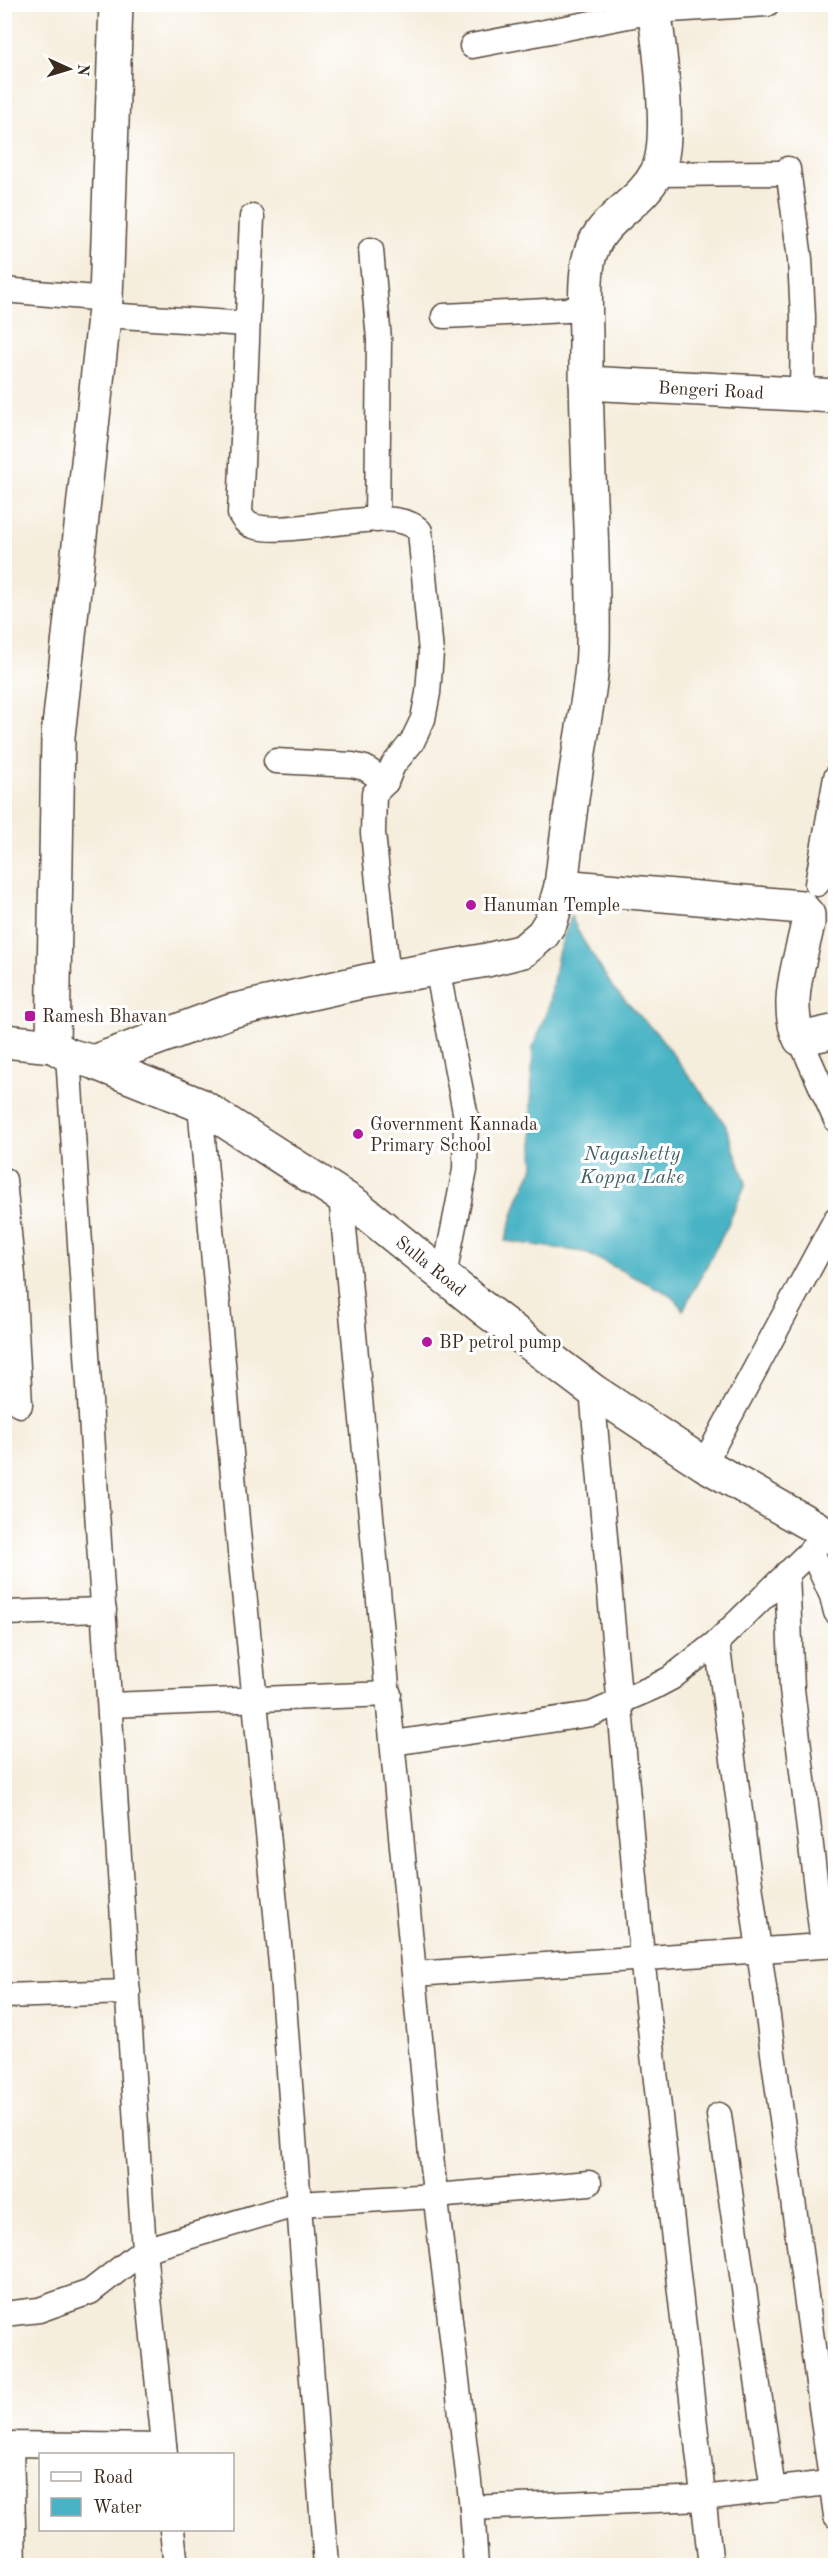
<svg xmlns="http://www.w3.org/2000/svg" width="840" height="2570" viewBox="0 0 840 2570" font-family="'Old Standard TT',serif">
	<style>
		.water { fill: #47b3c4; stroke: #416e71; stroke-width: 1.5 }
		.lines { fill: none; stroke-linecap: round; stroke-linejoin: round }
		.street-casing { stroke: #57473b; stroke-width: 27 }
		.secondary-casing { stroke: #57473b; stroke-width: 36 }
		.street { stroke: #fff; stroke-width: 24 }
		.secondary { stroke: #fff; stroke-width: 33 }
		.poi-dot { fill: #b5179e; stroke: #fff; stroke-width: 2 }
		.labels { text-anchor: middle; stroke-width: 6; stroke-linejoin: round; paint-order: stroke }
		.street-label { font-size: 18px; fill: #3b2a1e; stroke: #fff }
		.poi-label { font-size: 18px; fill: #3b2a1e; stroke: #fff; text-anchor: start }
		.water-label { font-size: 20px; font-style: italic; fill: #406160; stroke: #fff }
	</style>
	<rect width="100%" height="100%" fill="#fff"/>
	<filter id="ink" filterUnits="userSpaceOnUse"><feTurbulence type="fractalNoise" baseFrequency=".0167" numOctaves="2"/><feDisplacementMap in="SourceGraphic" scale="12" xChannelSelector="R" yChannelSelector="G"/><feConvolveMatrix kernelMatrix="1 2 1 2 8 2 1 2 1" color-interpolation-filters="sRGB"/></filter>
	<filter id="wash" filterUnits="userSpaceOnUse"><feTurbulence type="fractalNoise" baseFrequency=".008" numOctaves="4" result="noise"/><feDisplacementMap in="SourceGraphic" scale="24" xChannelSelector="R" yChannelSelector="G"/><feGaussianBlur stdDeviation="1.35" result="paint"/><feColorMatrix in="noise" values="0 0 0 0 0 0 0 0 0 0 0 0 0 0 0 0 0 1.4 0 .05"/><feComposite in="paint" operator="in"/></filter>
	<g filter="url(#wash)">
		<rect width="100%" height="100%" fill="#f6eedd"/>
		<polygon class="water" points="571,916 581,937 613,988 660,1037 725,1124 746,1183 726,1229 683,1310 673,1296 584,1252 505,1241 519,1197 534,1167 531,1106 533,1047 548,1008 558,954"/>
	</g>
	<g filter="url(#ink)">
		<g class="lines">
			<defs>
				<g id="street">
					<polyline points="472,46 654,11 767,4"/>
					<polyline points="788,169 800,259 803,317 802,396"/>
					<polyline points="656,174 779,173"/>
					<path d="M 252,217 L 240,514 C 243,519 246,524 253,526 C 292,539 394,501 420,531 L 431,653 L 428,693 L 423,719 L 412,742 L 393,765 L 386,782"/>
					<polyline points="371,250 379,340 377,520"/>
					<polyline points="4,290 106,299"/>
					<polyline points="105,315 247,324"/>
					<polyline points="444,316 586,309"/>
					<polyline points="276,761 352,765 365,768 386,782 374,794 373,833 388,979"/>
					<polyline points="817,884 836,777"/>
					<polyline points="437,968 466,1117 465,1170 444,1276"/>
					<polyline points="800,1039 836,1120"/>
					<polyline points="68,1055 144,2250 165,2454"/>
					<polyline points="200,1105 238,1531 281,1964 326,2566"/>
					<polyline points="4,1180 13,1276 20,1405"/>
					<polyline points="341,1196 432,2166 472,2508 476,2566"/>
					<polyline points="592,1390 642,1957 711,2566"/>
					<polyline points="704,1464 836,1219"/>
					<polyline points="811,1550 832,1596 836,1612"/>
					<polyline points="787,1573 792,1689 823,1945"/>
					<polyline points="4,1613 104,1610"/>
					<polyline points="717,1642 836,2516"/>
					<polyline points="110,1705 389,1694"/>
					<polyline points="393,1743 592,1714 654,1687 671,1678 717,1642 827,1535"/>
					<polyline points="415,1974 836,1945"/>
					<polyline points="4,1996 128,1992"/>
					<polyline points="719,2115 773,2490"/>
					<polyline points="4,2314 39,2310 90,2292 144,2250 298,2204 435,2196 589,2183"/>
					<polyline points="4,2444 164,2446"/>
					<polyline points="11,2444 14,2566"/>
					<polyline points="472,2508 703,2498 836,2482"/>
					<polyline points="172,2530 176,2566"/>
				</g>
				<g id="secondary">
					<polyline points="586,383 836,396"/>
					<path d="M 561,886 L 801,907 L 808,915 L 808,923 C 801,959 783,1004 800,1039 L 836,1031"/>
					<polyline points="4,1041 53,1046 68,1055 93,1062 200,1105 357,1206 483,1308 592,1390 704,1464 836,1539"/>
					<polyline points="53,1046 58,736 106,299 116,4"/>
					<path d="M 93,1062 L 231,1011 L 366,981 L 487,960 L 523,951 L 543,934 L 551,921 L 561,886 C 566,844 571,801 578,759 C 583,723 592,686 593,650 C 595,548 585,446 586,343 C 586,319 584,294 587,270 C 592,218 637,211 657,172 C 673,142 659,40 653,4"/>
				</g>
			</defs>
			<use href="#street" class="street-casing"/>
			<use href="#secondary" class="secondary-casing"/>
			<use href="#street" class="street"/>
			<use href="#secondary" class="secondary"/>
		</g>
	</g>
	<g class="poi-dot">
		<circle cx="471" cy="905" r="6"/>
		<rect x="24" y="1010" width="12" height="12" rx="3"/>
		<circle cx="358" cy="1134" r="6"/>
		<circle cx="427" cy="1342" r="6"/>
	</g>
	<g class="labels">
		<g class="street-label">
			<text transform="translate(711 390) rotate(3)" y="6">Bengeri Road</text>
			<text transform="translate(431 1266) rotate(39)" y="6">Sulla Road</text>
		</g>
		<g class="poi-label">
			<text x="483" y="911">Hanuman Temple</text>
			<text x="42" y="1022">Ramesh Bhavan</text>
			<text x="370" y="1130">Government Kannada<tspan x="370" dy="21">Primary School</tspan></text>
			<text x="439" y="1348">BP petrol pump</text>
		</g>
		<g class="water-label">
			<text x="632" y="1160">Nagashetty<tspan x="632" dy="23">Koppa Lake</tspan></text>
		</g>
	</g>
	<rect width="840" height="2570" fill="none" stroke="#fff" stroke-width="24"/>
	<rect x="39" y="2453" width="195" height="78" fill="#ffffff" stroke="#b1aaa5" stroke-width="1.5"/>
	<rect x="51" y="2472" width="30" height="9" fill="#ffffff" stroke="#b1aaa5" stroke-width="1.5"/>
	<text x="93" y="2483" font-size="18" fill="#3b2a1e">Road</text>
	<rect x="51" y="2498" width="30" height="18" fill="#47b3c4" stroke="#b1aaa5" stroke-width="1.5"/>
	<text x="93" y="2513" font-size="18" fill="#3b2a1e">Water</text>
	<g transform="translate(69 69) rotate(94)" stroke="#ffffff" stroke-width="4.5" paint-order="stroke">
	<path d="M0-4.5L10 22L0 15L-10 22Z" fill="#3b2a1e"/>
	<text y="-9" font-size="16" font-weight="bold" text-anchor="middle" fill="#3b2a1e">N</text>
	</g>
</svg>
